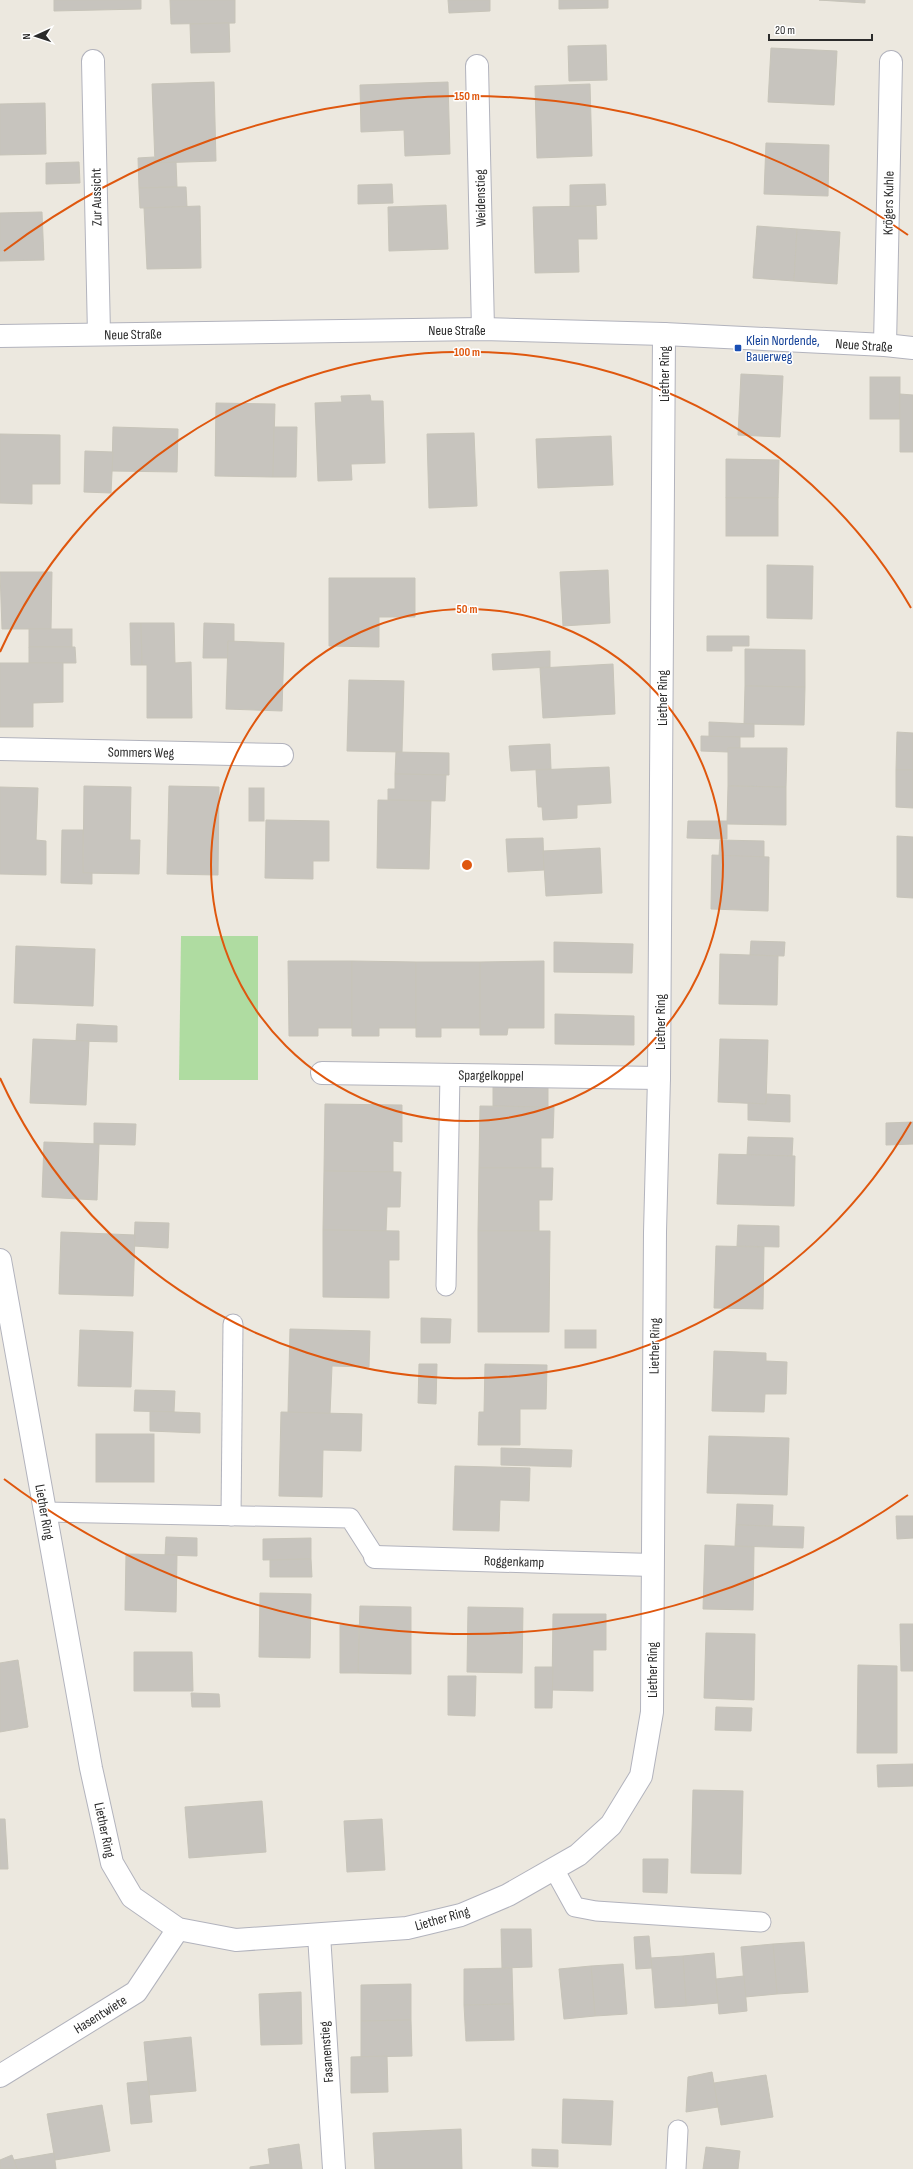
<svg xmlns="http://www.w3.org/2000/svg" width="913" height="2169" viewBox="0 0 913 2169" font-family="'Sofia Sans Condensed',sans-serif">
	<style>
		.green { fill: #afdca1 }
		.building { fill: #c7c4be; stroke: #c7c4b9 }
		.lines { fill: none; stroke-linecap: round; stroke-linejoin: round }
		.lane-casing { stroke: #b2b3bd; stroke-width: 21 }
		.street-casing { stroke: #b2b3bd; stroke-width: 24 }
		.lane { stroke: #fff; stroke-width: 19 }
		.street { stroke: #fff; stroke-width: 22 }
		.ring { fill: none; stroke: #df570e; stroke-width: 2 }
		.transit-dot { fill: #1a4fb4; stroke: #fff; stroke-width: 1.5 }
		.labels { text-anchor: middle; stroke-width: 3; stroke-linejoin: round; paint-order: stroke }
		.street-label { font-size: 14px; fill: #2b2b2b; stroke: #fff }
		.transit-label { font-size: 14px; fill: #164399; stroke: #fff; text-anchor: start }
		.centre { fill: #df570e; stroke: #fff; stroke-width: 2 }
		.ring-label { font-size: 12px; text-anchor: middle; font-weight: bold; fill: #df570e; stroke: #fff; stroke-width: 3; stroke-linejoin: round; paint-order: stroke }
	</style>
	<rect width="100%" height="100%" fill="#ece8df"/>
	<polygon class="green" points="181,936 258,936 258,1080 179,1080"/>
	<g class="building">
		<polygon points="54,0 141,0 141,9 54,11"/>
		<polygon points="170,0 235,0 235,23 171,24"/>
		<polygon points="448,0 490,0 490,11 449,13"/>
		<polygon points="559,0 608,0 608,8 559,9"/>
		<polygon points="819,0 865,0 865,3"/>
		<polygon points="229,23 230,52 191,53 190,24"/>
		<polygon points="606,45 607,80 569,81 568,46"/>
		<polygon points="771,48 837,51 834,105 768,102"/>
		<polygon points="214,82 216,161 155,163 152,84"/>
		<polygon points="448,82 450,154 405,156 404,130 361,132 360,85"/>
		<polygon points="590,84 592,156 537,158 535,86"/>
		<polygon points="45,103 46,154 0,155 0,104"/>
		<polygon points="766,143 829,145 828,196 764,194"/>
		<polygon points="154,157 155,163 176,162 177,187 139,188 138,158"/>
		<polygon points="79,162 80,183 46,184 46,163"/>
		<polygon points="392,184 393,203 358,204 358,185"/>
		<polygon points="605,184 606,205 570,207 570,185"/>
		<polygon points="177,187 186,187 187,207 140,208 139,188"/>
		<polygon points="446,205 448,249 389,251 388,207"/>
		<polygon points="200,206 201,268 147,269 144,208"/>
		<polygon points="596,206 597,239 578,239 579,272 535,273 533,207"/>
		<polygon points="42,212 44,260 0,261 0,213"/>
		<polygon points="757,226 797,229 794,281 753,278"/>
		<polygon points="797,229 840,232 837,284 794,281"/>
		<polygon points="741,374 783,376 780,437 738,435"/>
		<rect x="870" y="377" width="30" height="42"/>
		<polygon points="900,394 913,395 913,452 900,452"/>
		<polygon points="370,395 371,401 383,401 385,463 351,464 352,480 318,481 315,403 342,402 341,396"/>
		<polygon points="216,403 275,404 273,477 215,476"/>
		<polygon points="113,427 178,429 177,472 112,471"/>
		<polygon points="274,427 297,427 296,477 273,477"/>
		<polygon points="474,433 477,506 429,508 427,434"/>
		<polygon points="0,434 60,435 60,484 32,484 32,504 0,503"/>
		<polygon points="611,436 613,485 538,488 536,439"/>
		<polygon points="85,451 113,452 111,493 84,492"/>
		<polygon points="726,459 779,460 778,498 726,498"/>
		<rect x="726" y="498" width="52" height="38"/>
		<polygon points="767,565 813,566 812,619 767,618"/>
		<polygon points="608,570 610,623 563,626 560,572"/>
		<polygon points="0,572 52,572 51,629 2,629"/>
		<polygon points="329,578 415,578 415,617 379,617 379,647 329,646"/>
		<polygon points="130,623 141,623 142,665 131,665"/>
		<polygon points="141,623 174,623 175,663 191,662 192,718 147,718 147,665 142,665"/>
		<polygon points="204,623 234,624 234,642 228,641 228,658 203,658"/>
		<rect x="29" y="629" width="43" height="18"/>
		<polygon points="707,636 749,636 749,646 732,646 732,651 707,651"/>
		<polygon points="228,641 284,643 282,711 226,709"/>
		<polygon points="29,647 75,647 76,663 29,663"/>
		<polygon points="745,649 805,650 805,687 745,686"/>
		<polygon points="550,651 550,667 493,670 492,654"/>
		<polygon points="0,663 63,663 63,702 33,703 33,727 0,727"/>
		<polygon points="613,664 615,714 543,718 540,668"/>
		<polygon points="349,680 404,681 402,752 347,751"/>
		<polygon points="745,686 805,687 804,725 744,724"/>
		<polygon points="709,722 754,724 754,737 709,737"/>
		<polygon points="897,732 913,733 913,770 896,770"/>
		<polygon points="701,736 740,737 740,748 728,748 728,752 701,751"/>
		<polygon points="550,744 551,769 511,771 509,746"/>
		<polygon points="728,748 787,748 786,787 728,786"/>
		<polygon points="396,752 449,753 449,775 395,774"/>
		<polygon points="609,767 611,803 577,805 577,818 543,820 542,807 538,807 536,770"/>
		<polygon points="896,770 913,770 913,808 896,807"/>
		<polygon points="395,774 446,775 445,801 388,800 388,789 395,789"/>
		<polygon points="84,786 131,787 130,840 140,840 139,874 83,873"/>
		<polygon points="169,786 219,787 218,875 167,874"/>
		<polygon points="728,786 786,787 786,825 727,824"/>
		<polygon points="0,787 38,788 36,840 46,841 46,875 0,874"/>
		<rect x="249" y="788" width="15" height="33"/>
		<polygon points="378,800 431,801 429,869 377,868"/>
		<polygon points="266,820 329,821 329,861 313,861 313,879 265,878"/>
		<polygon points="688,821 727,821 727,839 687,838"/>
		<polygon points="62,830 83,830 83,873 92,873 92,884 61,883"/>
		<polygon points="897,836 913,837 913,898 897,897"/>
		<polygon points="543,838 544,870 508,872 506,839"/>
		<polygon points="720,840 764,841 764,857 719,856"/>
		<polygon points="600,848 602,893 546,896 543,851"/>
		<polygon points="712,855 769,857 768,911 711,909"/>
		<polygon points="751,941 785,942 784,956 750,955"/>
		<polygon points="554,942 633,944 632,973 554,972"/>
		<polygon points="16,946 95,949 93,1006 14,1003"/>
		<polygon points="720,954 778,956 777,1005 719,1004"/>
		<polygon points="288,961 352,961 352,1028 318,1028 318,1036 289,1036"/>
		<polygon points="352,961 416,962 416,1028 379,1028 379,1036 352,1036"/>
		<polygon points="544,961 544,1028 508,1028 507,1035 480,1035 480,962"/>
		<polygon points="416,962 480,962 480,1028 441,1028 441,1037 416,1037"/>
		<polygon points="555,1014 634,1016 634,1045 555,1044"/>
		<polygon points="77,1024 117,1026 117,1042 76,1041"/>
		<polygon points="33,1039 89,1041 86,1105 30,1103"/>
		<polygon points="720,1039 768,1040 766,1104 718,1102"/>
		<polygon points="493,1086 548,1086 548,1107 493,1106"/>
		<polygon points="767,1094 790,1095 790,1122 748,1120 748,1103 766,1104"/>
		<polygon points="325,1104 402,1105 402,1142 393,1141 393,1172 324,1171"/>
		<polygon points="480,1106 554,1107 553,1138 541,1138 541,1168 479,1168"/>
		<polygon points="913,1122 913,1144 886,1145 886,1123"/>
		<polygon points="94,1123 136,1124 135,1145 94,1144"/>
		<polygon points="748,1137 793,1138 792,1156 747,1155"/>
		<polygon points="44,1142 99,1144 97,1200 42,1197"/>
		<polygon points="719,1154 795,1156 794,1206 717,1204"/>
		<polygon points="479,1168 553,1168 552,1200 539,1200 539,1231 478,1231"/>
		<polygon points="324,1171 401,1172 400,1207 387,1207 386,1231 323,1230"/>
		<polygon points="135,1222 169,1223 168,1248 134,1246"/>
		<polygon points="738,1225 779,1226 779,1247 737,1246"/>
		<polygon points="323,1230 399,1231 399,1260 389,1260 389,1298 323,1297"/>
		<polygon points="478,1231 550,1231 549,1332 478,1332"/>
		<polygon points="61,1232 135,1235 133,1296 59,1294"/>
		<polygon points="716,1246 764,1247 763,1309 714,1308"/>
		<polygon points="421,1318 451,1319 450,1343 421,1343"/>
		<polygon points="290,1329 370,1331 369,1367 332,1366 330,1414 288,1412"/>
		<polygon points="80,1330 133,1332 131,1387 78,1386"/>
		<rect x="565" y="1330" width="31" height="18"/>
		<polygon points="714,1351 766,1353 766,1361 787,1362 786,1394 765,1394 764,1412 712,1411"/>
		<polygon points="419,1364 437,1364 436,1404 418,1403"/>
		<polygon points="485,1364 547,1365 546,1409 520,1409 520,1445 478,1445 479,1412 484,1412"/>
		<polygon points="135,1390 175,1391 174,1412 134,1411"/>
		<polygon points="150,1411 200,1413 200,1433 150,1431"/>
		<polygon points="281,1412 362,1414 361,1451 323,1450 322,1497 279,1496"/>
		<rect x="96" y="1434" width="58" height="48"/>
		<polygon points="709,1436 789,1438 787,1495 707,1493"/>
		<polygon points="501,1448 572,1450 571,1467 501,1465"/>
		<polygon points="455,1466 530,1468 529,1501 500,1500 499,1531 453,1530"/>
		<polygon points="737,1504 773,1505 772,1526 736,1525"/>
		<polygon points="896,1516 913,1516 913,1538 897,1539"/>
		<polygon points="736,1525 804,1527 803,1548 735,1546"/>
		<polygon points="166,1537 197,1538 197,1556 165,1555"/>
		<polygon points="311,1538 311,1559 263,1560 263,1539"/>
		<polygon points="705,1545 754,1547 753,1610 703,1609"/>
		<polygon points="126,1554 177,1555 176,1612 125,1610"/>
		<polygon points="311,1559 312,1577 270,1577 270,1560"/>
		<polygon points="260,1593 311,1594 310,1658 259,1657"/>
		<polygon points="360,1606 411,1607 411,1674 358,1673"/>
		<polygon points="468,1607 523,1608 522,1673 467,1672"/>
		<polygon points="553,1614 606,1614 606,1650 593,1650 593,1691 552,1690"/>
		<polygon points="900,1624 913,1624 913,1671 901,1671"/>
		<polygon points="340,1625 359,1625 358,1673 340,1673"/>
		<polygon points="706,1633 755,1634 754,1700 704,1698"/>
		<polygon points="134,1652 192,1652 193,1691 134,1691"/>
		<polygon points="18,1660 28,1727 0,1732 0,1663"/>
		<polygon points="858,1665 897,1666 897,1753 857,1753"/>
		<polygon points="535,1667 553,1667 552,1708 535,1708"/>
		<polygon points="448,1676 476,1676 475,1716 448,1715"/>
		<polygon points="191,1693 219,1694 220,1707 192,1707"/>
		<polygon points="716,1707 752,1708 751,1731 715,1730"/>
		<polygon points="913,1764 913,1786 878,1787 877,1765"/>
		<polygon points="693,1790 743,1791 741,1874 691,1873"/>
		<polygon points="262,1801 266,1852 189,1858 185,1807"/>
		<polygon points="0,1819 5,1819 8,1869 0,1869"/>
		<polygon points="382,1819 385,1870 347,1872 344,1821"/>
		<polygon points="643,1859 668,1859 667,1893 643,1892"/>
		<polygon points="501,1929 531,1929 532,1967 502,1968"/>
		<polygon points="649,1936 652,1968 636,1969 634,1937"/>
		<polygon points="804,1942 808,1992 777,1994 773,1944"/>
		<polygon points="773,1944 777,1994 745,1997 741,1947"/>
		<polygon points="714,1953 718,2003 686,2006 683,1956"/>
		<polygon points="683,1956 686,2006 655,2008 651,1958"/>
		<polygon points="623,1964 627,2014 595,2016 591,1966"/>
		<polygon points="591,1966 595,2016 564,2019 559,1969"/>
		<polygon points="512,1968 513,2004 464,2005 464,1969"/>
		<polygon points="744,1976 747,2011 719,2014 716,1979"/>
		<polygon points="411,1984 411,2020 361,2021 361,1985"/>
		<polygon points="301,1992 302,2044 261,2045 259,1994"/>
		<polygon points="513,2004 514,2040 466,2041 464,2005"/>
		<polygon points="411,2020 412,2056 361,2057 361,2021"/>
		<polygon points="191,2037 196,2091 149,2095 144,2042"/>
		<polygon points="387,2056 388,2092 351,2093 351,2057"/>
		<polygon points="712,2072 718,2107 686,2112 688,2077"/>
		<polygon points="766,2075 773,2117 721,2125 714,2083"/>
		<polygon points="148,2081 152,2122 131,2124 127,2083"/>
		<polygon points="563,2099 613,2101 611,2145 562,2143"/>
		<polygon points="102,2105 110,2151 55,2160 47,2114"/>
		<polygon points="461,2129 462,2169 375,2169 373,2133"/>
		<polygon points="299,2144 302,2169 250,2169 250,2167 270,2164 268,2149"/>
		<polygon points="706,2147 740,2151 738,2169 703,2169"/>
		<polygon points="532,2149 558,2150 558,2167 532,2166"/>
		<polygon points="54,2153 56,2169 17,2169 14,2160"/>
		<polygon points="12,2155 17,2169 0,2169 0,2160"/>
	</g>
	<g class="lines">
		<defs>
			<g id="lane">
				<polyline points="446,1286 450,1074"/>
				<polyline points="45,1512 350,1518 375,1557"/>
				<polyline points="231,1516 233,1324"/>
				<polyline points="554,1869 575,1907 596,1911 761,1922"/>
				<polyline points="676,2169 678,2130"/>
			</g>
			<g id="street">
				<polyline points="93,61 99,334"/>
				<polyline points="477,66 483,329"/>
				<polyline points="0,336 483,329 664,334 885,345 913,348"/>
				<polyline points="885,345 891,62"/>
				<polyline points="0,749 282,755"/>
				<polyline points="322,1073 659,1078"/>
				<polyline points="0,1260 91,1768 112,1863 132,1897 178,1929 236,1940 407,1928 461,1915 508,1895 578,1855 611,1825 641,1776 652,1712 655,1232 659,1078 664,334"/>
				<polyline points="375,1557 652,1565"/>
				<polyline points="319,1935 334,2169"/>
				<polyline points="0,2076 136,1992 178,1929"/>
			</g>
		</defs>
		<use href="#lane" class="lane-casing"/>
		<use href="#street" class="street-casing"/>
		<use href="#lane" class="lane"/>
		<use href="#street" class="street"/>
	</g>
	<g class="ring">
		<circle cx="467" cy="865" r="256"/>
		<path d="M911 1122A513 513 0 0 1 0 1078M0 652A513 513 0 0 1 911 608"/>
		<path d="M908 1495A769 769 0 0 1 4 1479M4 251A769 769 0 0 1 908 235"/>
	</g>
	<rect class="transit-dot" x="734" y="344" width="8" height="8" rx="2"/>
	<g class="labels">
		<g class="street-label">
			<text transform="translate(96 197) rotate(-91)" y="5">Zur Aussicht</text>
			<text transform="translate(480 198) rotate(-91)" y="5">Weidenstieg</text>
			<text transform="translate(888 203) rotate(-89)" y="5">Krögers Kuhle</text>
			<text x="457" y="335">Neue Straße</text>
			<text transform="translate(133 334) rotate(-1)" y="5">Neue Straße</text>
			<text transform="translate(864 345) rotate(4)" y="5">Neue Straße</text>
			<text transform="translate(664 374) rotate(-90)" y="5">Liether Ring</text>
			<text transform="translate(662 698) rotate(-90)" y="5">Liether Ring</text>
			<text transform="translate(141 752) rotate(1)" y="5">Sommers Weg</text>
			<text transform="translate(660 1022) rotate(-90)" y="5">Liether Ring</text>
			<text transform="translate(491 1075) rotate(1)" y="5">Spargelkoppel</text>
			<text transform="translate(654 1346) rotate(-89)" y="5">Liether Ring</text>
			<text transform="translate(45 1512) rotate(80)" y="5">Liether Ring</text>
			<text transform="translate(514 1561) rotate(2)" y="5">Roggenkamp</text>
			<text transform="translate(652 1670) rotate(-90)" y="5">Liether Ring</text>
			<text transform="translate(105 1830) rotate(78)" y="5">Liether Ring</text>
			<text transform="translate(442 1918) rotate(-16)" y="5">Liether Ring</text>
			<text transform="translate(100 2014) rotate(-32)" y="5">Hasentwiete</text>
			<text transform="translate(326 2052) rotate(-94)" y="5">Fasanenstieg</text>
		</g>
		<g class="transit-label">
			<text x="746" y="345">Klein Nordende,<tspan x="746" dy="16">Bauerweg</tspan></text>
		</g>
	</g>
	<circle cx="467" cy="865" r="6" class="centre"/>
	<g class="ring-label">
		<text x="467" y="100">150 m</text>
		<text x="467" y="356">100 m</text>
		<text x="467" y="613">50 m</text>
	</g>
	<g transform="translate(36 36) rotate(267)" stroke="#ffffff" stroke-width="3" paint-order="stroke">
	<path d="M0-3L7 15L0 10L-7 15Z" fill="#2b2b2b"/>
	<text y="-6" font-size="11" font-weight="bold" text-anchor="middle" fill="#2b2b2b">N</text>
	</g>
	<path d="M769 34v6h103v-6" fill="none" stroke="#2b2b2b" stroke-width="2"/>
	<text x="775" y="34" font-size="12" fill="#2b2b2b" stroke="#ffffff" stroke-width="3" paint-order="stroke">20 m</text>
</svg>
